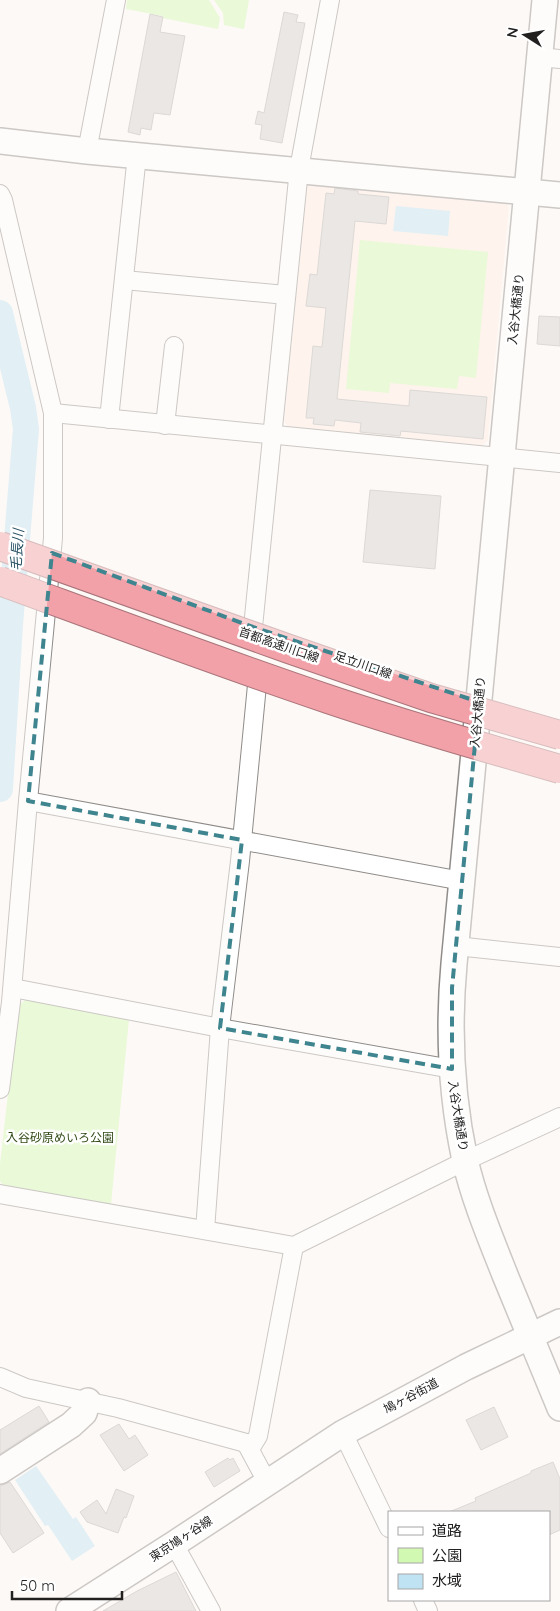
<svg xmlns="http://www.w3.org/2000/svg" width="560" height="1611" viewBox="0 0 560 1611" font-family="Quicksand,'Noto Sans JP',sans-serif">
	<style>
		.education { fill: #feebe2 }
		.green { fill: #d2f9b1 }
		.water { fill: #c0e3f4 }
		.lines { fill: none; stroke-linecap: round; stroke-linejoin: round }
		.river { stroke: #c0e3f4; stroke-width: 26 }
		.building { fill: #d4d0ce; stroke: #b3b0ae }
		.street-casing { stroke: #8f8c8a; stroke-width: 20 }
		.secondary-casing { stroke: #8f8c8a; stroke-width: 28 }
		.street { stroke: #fff; stroke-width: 18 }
		.secondary { stroke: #fff; stroke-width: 25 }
		.highway-bridge-casing { stroke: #a97479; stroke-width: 30; stroke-linecap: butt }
		.highway-bridge { stroke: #f2a1a9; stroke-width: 28 }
		.marked { fill: none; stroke: #3f858f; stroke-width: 4; stroke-dasharray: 10 6; stroke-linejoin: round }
		.labels { text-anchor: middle; stroke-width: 5; stroke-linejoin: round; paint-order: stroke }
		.street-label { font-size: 12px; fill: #222120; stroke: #fff }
		.park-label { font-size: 12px; fill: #314a16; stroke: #fff }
		.water-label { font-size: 14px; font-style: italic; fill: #295365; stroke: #fff }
	</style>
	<rect width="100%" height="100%" fill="#fdf9f6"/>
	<polygon class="education" points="313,180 502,199 509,207 488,440 481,446 289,428 284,421 307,185"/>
	<g class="green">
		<polygon points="127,0 209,0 220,18 218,29 163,18 163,16 126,9"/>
		<polygon points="214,0 249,0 244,29 224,25 223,13"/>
		<polygon points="360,240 488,252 476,378 459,376 457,389 390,383 389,393 346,389"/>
		<polygon points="28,998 129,1019 111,1204 4,1187 0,1181 0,1164 18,1006"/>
	</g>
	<g class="water">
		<polygon points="396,206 450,211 448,236 393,231"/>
		<polygon points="36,1466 73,1519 76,1517 95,1546 72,1561 48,1525 45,1526 15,1480"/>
	</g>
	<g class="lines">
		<polyline class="river" points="0,313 23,408 26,429 10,625 0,789"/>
	</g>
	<g class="building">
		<polygon points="284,12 298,15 296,22 305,23 282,143 260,139 262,125 255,124 258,111 264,113"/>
		<polygon points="150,14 163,17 160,32 185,36 170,115 154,113 151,130 141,128 140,135 128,132"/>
		<polygon points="335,188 358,191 358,194 389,197 386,224 355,221 337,399 409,406 410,390 487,397 483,439 401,431 400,436 360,432 361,423 335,420 334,426 313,424 314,418 306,418 313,346 322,347 326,308 306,306 310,274 317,275 326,193 334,194"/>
		<polygon points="539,316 560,317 560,346 537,344"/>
		<polygon points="370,490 441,496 435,569 363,562"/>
		<polygon points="39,1406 49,1422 0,1454 0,1430"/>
		<polygon points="494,1407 508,1437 481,1450 466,1420"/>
		<polygon points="119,1424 129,1439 135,1435 148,1455 124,1471 100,1435"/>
		<polygon points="228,1458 230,1460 233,1458 240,1471 214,1487 205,1472"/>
		<polygon points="553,1462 560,1479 560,1530 549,1535 549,1512 449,1512 476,1501 475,1498 531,1473 531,1471"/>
		<polygon points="10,1482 44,1533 13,1553 0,1533 0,1486"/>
		<polygon points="116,1489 134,1496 126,1518 124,1517 118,1533 87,1522 80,1512 97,1500 106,1514"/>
		<polygon points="176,1572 196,1611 103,1611 137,1591"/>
	</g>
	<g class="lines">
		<defs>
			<g id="street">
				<polyline points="539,57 560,59"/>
				<polyline points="87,151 116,0"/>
				<polyline points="0,194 3,200 53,413 53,538 28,801 11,1002 0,1089"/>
				<polyline points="124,280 286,295"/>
				<polyline points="53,413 560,463"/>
				<polyline points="109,419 137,155"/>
				<polyline points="165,425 174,346"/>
				<polyline points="253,627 299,169 330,0"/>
				<polyline points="28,801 462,881"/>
				<polyline points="456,946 560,957"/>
				<polyline points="13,988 220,1028 452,1069"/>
				<polyline points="0,1194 294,1246 465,1161 560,1117"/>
				<polyline points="205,1230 220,1028 240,861 257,685"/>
				<polyline points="0,1377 26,1388 118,1408 246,1443 267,1482"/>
				<polyline points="343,1433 389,1528"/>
				<polyline points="250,1449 258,1436 294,1246"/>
				<polyline points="174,1544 211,1611"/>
				<polyline points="423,1600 428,1611"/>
			</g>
			<g id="secondary">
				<path d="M 545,0 L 454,964 C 448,1030 451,1095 465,1160 C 474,1199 490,1237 505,1275 C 523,1319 542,1364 560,1408"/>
				<polyline points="0,141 87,151 560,195"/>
				<polyline points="0,1471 71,1425 84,1413 88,1401"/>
				<polyline points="69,1611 174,1544 343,1433 466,1367 560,1322"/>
			</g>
		</defs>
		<use href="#street" class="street-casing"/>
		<use href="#secondary" class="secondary-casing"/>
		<use href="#street" class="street"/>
		<use href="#secondary" class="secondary"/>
		<defs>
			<g id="highway-bridge">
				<polyline points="0,546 289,649 431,698 560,735"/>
				<path d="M 0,581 C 109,621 218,662 328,699 C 405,725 482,747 560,769"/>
			</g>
		</defs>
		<use href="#highway-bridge" class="highway-bridge-casing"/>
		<use href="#highway-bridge" class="highway-bridge"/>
	</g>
	<path d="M0 0H560V1611H0ZM 52,553 L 253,627 L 479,702 L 452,988 L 452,1069 L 220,1028 L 242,840 L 28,801 Z" fill="#fdf9f6" fill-opacity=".55" fill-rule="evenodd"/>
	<path class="marked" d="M 52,553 L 253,627 L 479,702 L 452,988 L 452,1069 L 220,1028 L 242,840 L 28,801 Z"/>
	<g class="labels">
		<g class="street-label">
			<text transform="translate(516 309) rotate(-84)" y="4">入谷大橋通り</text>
			<text transform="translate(279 645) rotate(19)" y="4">首都高速川口線</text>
			<text transform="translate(363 665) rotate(19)" y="4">足立川口線</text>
			<text transform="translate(478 712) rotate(-85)" y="4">入谷大橋通り</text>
			<text transform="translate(458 1116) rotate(81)" y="4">入谷大橋通り</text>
			<text transform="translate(411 1396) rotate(-28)" y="4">鳩ヶ谷街道</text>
			<text transform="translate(181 1539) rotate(-33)" y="4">東京鳩ヶ谷線</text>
		</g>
		<g class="park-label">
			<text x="60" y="1142">入谷砂原めいろ公園</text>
		</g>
		<g class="water-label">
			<text transform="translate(17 550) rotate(-86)" y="5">毛長川</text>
		</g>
	</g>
	<rect x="388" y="1511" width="162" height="90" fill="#ffffff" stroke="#a7a6a6"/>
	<rect x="398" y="1527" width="25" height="8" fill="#ffffff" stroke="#a7a6a6"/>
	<text x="432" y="1536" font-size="15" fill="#222120">道路</text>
	<rect x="398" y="1548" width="25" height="15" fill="#d2f9b1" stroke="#a7a6a6"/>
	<text x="432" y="1561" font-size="15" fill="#222120">公園</text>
	<rect x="398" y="1574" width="25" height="15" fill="#c0e3f4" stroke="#a7a6a6"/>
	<text x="432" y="1586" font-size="15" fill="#222120">水域</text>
	<g transform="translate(525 35) rotate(281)" stroke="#ffffff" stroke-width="4" paint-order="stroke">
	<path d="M0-4L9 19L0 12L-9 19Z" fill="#222120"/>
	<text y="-8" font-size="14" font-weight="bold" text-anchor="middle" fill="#222120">N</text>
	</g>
	<path d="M12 1591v8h110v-8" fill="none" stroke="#222120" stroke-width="2.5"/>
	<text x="20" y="1591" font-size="15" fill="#222120" stroke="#ffffff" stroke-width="4" paint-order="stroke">50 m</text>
</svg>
